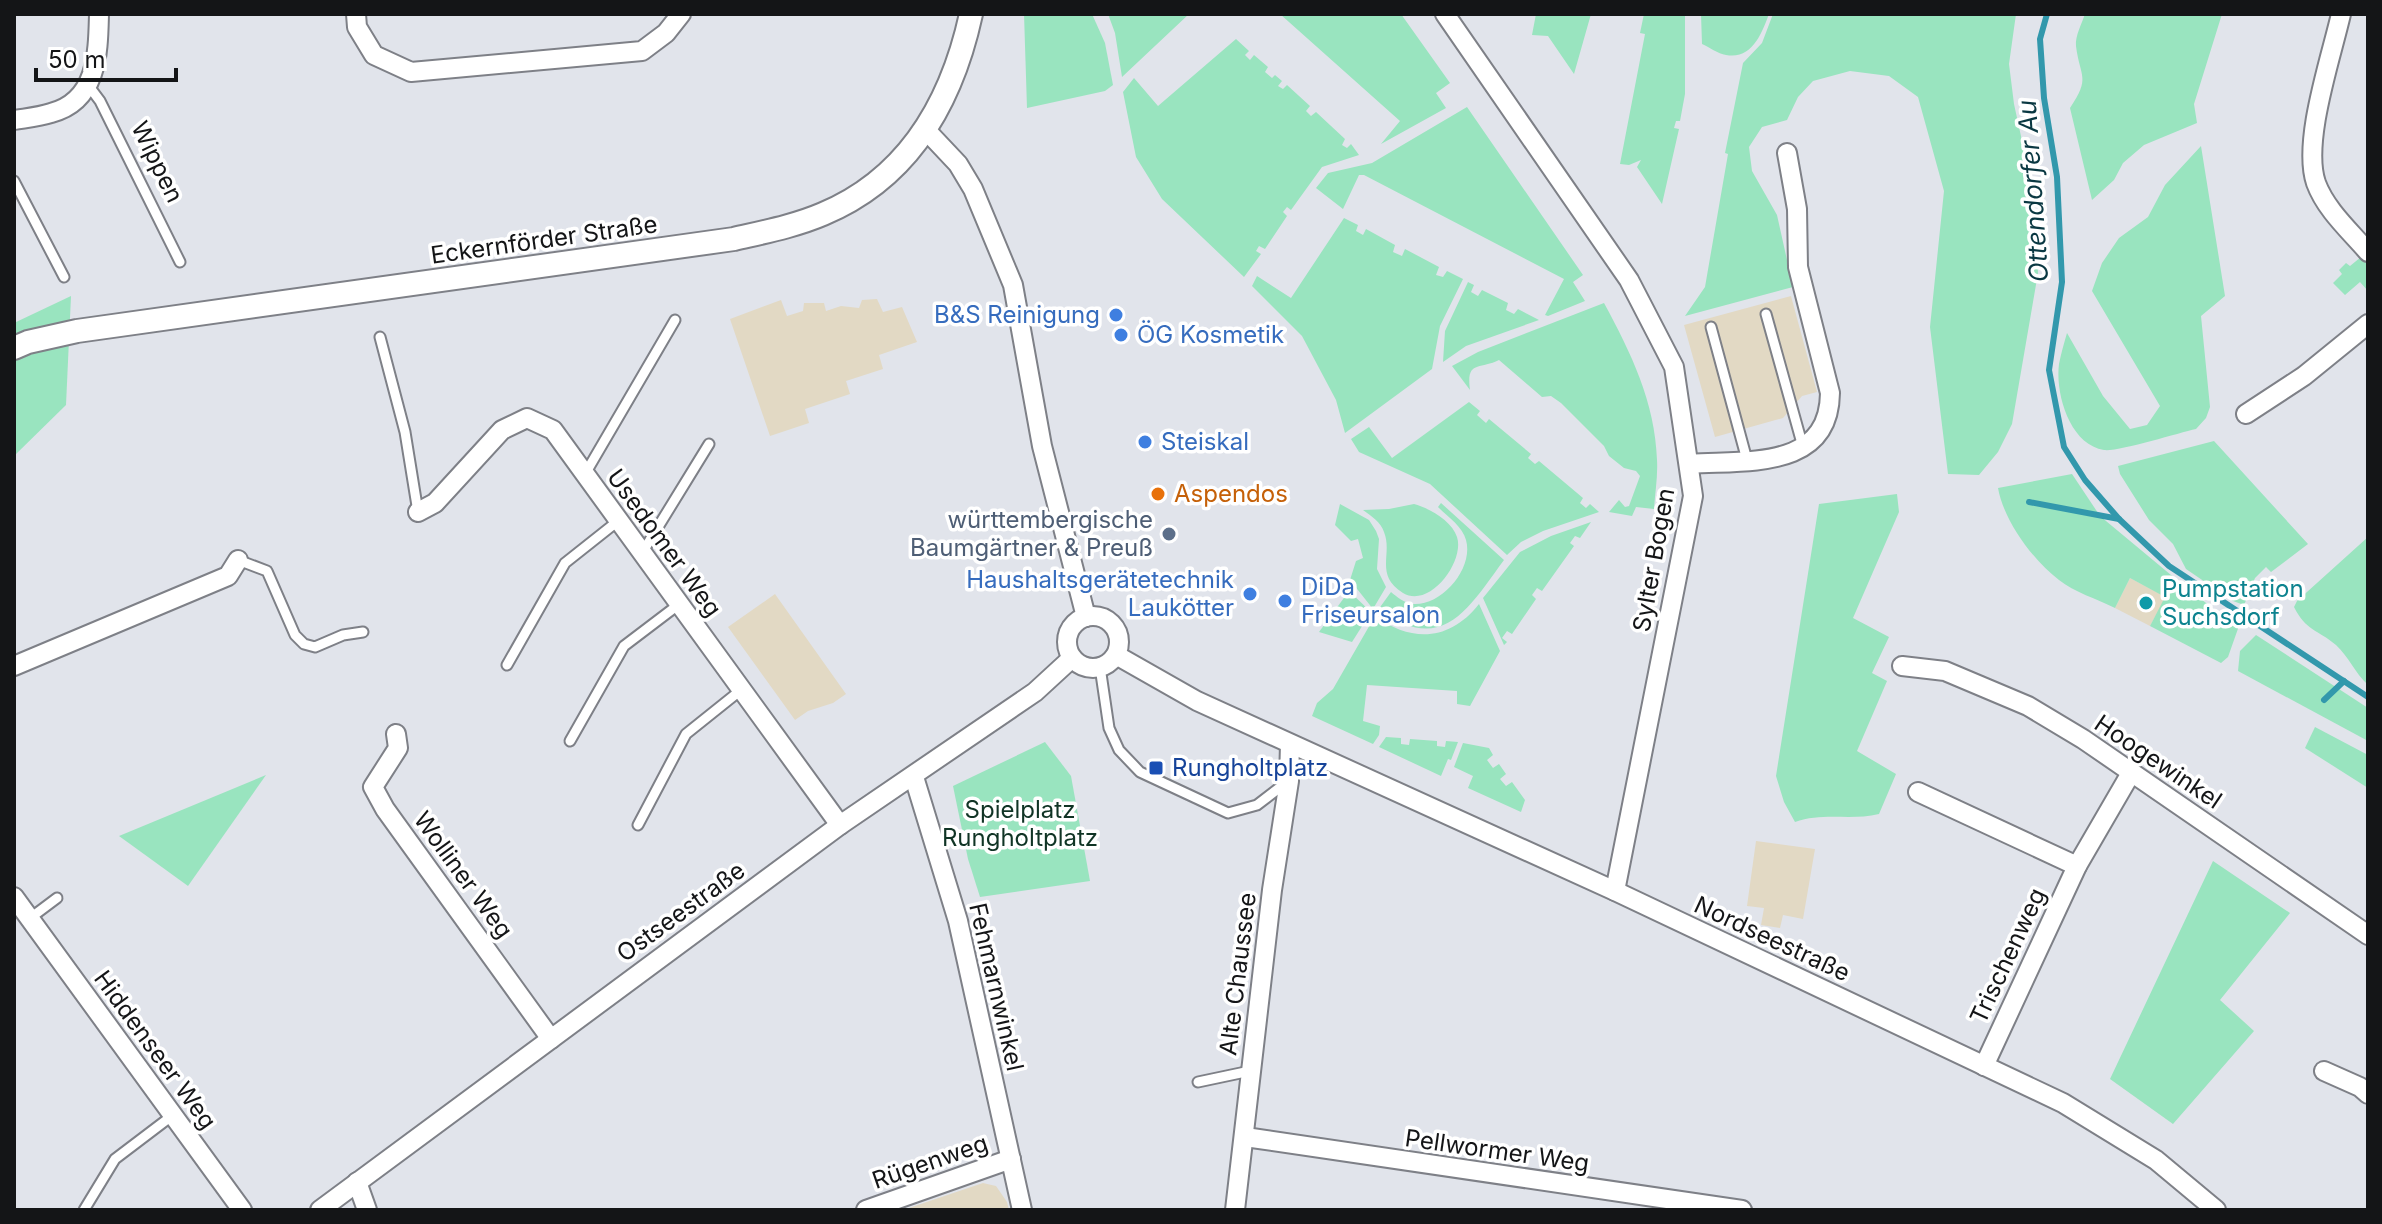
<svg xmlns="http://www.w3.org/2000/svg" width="2382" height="1224" viewBox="0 0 2382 1224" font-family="Inter,sans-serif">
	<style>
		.industrial { fill: #e2d9c4 }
		.green { fill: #99e4bf }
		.sand { fill: #e4dab5 }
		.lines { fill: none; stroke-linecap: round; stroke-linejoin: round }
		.stream { stroke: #3298ac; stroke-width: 6 }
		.service-casing { stroke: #7e8087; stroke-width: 13 }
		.minor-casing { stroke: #7e8087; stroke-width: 22 }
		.tertiary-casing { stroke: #7e8087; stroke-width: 26 }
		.service { stroke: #fff; stroke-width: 9 }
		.minor { stroke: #fff; stroke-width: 18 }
		.tertiary { stroke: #fff; stroke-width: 22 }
		.shop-dot { fill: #3f7fe0; stroke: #fff; stroke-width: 3 }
		.food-dot { fill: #e8710a; stroke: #fff; stroke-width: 3 }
		.service-dot { fill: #5c6f8a; stroke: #fff; stroke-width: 3 }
		.culture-dot { fill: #0f9aa8; stroke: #fff; stroke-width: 3 }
		.transit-dot { fill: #1a4fb4; stroke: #fff; stroke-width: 3 }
		.labels { text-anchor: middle; stroke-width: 7; stroke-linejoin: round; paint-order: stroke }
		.street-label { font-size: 24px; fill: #141517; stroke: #fff }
		.shop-label { font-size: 24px; fill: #366cbe; stroke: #fff; text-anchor: start }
		.food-label { font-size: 24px; fill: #c56008; stroke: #fff; text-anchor: start }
		.service-label { font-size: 24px; fill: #4e5e75; stroke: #fff; text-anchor: end }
		.culture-label { font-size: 24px; fill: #0d838f; stroke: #fff; text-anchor: start }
		.transit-label { font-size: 24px; fill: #164399; stroke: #fff; text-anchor: start }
		.park-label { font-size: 24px; fill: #103425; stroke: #fff }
		.water-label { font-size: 26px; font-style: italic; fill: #0a3842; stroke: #fff }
	</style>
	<rect width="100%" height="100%" fill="#e1e4eb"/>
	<g class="industrial">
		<polygon points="1791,296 1817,392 1802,396 1783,418 1715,437 1684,325"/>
		<polygon points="877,299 883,312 902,307 917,342 879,355 883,369 846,381 850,394 805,409 809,423 770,436 730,319 781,300 787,316 803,311 804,303 824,303 826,311 841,306 859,308 862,300"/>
		<polygon points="2130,578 2166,597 2150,626 2115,608"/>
		<polygon points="775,594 846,694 833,703 808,711 795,720 728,627"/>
		<polygon points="1756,841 1815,849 1803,919 1783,915 1780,928 1761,925 1764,908 1747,906"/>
		<polygon points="983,1183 996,1186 1007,1202 1009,1210 903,1210"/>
	</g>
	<g class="green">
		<polygon points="1024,14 1092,14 1105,43 1113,85 1105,91 1027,108"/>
		<polygon points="1108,14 1189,14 1122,77 1115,33"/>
		<polygon points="1280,14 1401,14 1450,83 1436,93 1446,108 1381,144 1400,121"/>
		<polygon points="1536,14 1591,14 1574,74 1548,36 1532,35"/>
		<polygon points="1644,14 1685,14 1685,94 1680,121 1676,121 1674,128 1679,129 1662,204 1637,167 1641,160 1629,165 1620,164 1645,34 1640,33"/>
		<path d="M 1701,14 L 1769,14 C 1762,33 1752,60 1726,55 C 1718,54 1709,47 1702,44 Z"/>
		<polygon points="1773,14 2016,14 2009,64 2014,104 2034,196 2038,273 2012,424 1998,452 1979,475 1948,474 1930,327 1944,191 1918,97 1889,76 1850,71 1813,81 1798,97 1787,120 1762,127 1749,147 1752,171 1777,215 1793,287 1685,316 1705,287 1728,154 1725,153 1743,63 1762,43"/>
		<path d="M 2085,14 L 2222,14 L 2194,104 L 2197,123 L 2144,145 L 2123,163 L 2114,180 L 2092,200 L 2070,108 C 2091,77 2080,78 2076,46 C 2075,36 2082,23 2085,14 Z"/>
		<polygon points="1236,39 1249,51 1245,55 1250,60 1254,55 1268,67 1265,72 1272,78 1275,75 1282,81 1278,86 1283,89 1287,85 1310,106 1306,111 1311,116 1316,112 1345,139 1342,145 1347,148 1351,144 1359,155 1322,167 1291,210 1287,207 1283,212 1287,216 1265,249 1259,246 1256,251 1261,254 1244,277 1162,199 1136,157 1123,92 1134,78 1158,106"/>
		<polygon points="1467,107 1583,275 1573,282 1585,301 1548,316 1545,315 1564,279 1364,175 1359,175 1343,209 1316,188 1328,173 1372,163"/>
		<path d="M 2201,146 L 2225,296 L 2201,316 L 2210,407 L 2206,418 L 2196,429 C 2178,433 2118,452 2104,450 C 2070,445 2055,394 2059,364 C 2061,354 2064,343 2067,333 L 2103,396 L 2130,429 L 2147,425 L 2160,406 L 2092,291 L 2102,263 L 2119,238 L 2148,217 L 2165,185 Z"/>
		<polygon points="1344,218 1358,225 1356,231 1363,235 1366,229 1395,245 1393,252 1402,256 1405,249 1439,267 1436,275 1443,277 1447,271 1463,279 1440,326 1432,369 1345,433 1336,400 1302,336 1252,286 1257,276 1291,298"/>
		<polygon points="2361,257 2368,265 2368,291 2360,282 2345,295 2333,283 2342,274 2339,270 2346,263 2350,266"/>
		<polygon points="1468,282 1474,285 1471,292 1478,296 1482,290 1508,303 1506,310 1514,314 1518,309 1539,320 1466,346 1443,362 1445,331"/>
		<polygon points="71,296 66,405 14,456 14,323"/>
		<path d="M 1604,303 C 1631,353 1655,402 1657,460 C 1658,476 1655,493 1654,509 L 1636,507 L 1632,516 L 1609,512 L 1619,500 L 1625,507 L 1629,506 L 1640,476 L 1636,471 L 1624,468 L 1609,456 L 1604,446 L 1561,403 L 1551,396 L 1542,397 L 1499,360 C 1479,370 1466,360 1470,390 L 1452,366 L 1478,352 Z"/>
		<polygon points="1469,402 1480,411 1477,415 1486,423 1489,419 1531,454 1528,458 1535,464 1539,461 1583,498 1580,503 1586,508 1590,504 1599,512 1543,531 1521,542 1507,555 1430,484 1359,452 1351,439 1369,427 1392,458"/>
		<polygon points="2214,441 2308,544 2271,572 2266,567 2255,578 2244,605 2233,601 2186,569 2173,544 2149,520 2120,474 2118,466"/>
		<path d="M 2072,474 L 2100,516 L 2183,585 L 2215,610 L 2240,623 L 2228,657 L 2221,663 L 2150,626 L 2165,597 L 2130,578 L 2115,608 C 2097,599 2074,592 2059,580 C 2032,559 2004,521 1998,488 Z"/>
		<path d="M 1897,494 L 1899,512 L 1853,618 L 1889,637 L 1872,673 L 1887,681 L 1857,751 L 1896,774 L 1879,814 C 1851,821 1823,812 1795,822 L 1784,802 L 1776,776 L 1819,504 Z"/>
		<path d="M 1441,503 L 1504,560 C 1467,610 1444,655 1378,610 L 1391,592 C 1397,597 1404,603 1413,604 C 1442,606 1474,568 1466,540 C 1463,527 1447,516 1438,507 Z"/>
		<polygon points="1340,504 1369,520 1376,531 1379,539 1377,569 1386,587 1373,609 1350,580 1356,561 1363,558 1358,539 1351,541 1335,525"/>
		<path d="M 1414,504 C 1429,508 1452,521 1457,537 C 1465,561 1430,609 1403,593 C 1374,575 1393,554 1384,532 C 1381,522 1371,516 1363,510 L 1389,509 Z"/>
		<polygon points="1591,522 1580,538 1575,536 1570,543 1574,546 1542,591 1537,588 1532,595 1536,599 1512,634 1507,631 1502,638 1507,642 1504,645 1483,598 1520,552 1551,536"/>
		<path d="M 2368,537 L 2368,685 C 2355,673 2349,657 2336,645 C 2317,629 2306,631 2294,607 L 2297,601 Z"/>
		<polygon points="1349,591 1371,612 1352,642 1319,632"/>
		<path d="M 1479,604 L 1500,651 L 1470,706 L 1457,704 L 1457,691 L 1367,685 L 1363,721 L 1380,726 L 1379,735 L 1373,744 L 1312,716 L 1317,703 L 1333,689 L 1375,616 C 1412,643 1450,641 1479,604 Z"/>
		<polygon points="2256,635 2368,708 2368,741 2238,671 2240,651"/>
		<polygon points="2315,727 2368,755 2368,788 2305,748"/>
		<polygon points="1386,737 1401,738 1401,744 1409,745 1410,739 1437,741 1437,746 1445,747 1446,741 1458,742 1451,760 1448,759 1441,776 1379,747"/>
		<polygon points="1045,742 1071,776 1090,881 980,897 968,859 953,786"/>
		<polygon points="1463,743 1489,748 1493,755 1487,760 1493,768 1499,764 1506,774 1500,779 1506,786 1512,782 1525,800 1521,812 1468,788 1473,776 1454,767"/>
		<polygon points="266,775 188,886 119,836"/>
		<polygon points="2213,861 2290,913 2220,1000 2254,1031 2173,1124 2110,1079"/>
	</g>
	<polygon class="sand" points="1438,607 1441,618 1416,622 1414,611"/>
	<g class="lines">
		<g class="stream">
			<polyline points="2047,14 2040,39 2044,98 2057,177 2062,282 2049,370 2064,447 2085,480 2119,519 2169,566 2368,697"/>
			<polyline points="2029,502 2119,519"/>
			<polyline points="2324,700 2344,681"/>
		</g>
		<defs>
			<g id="service">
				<polyline points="88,85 100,101 180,262"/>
				<polyline points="14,181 64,277"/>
				<polyline points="1766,314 1803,447"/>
				<polyline points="1711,327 1747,460"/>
				<polyline points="380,337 405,432 418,512"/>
				<polyline points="585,474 675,320"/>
				<polyline points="642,553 709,444"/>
				<polyline points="238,560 267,571 295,635 304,644 315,647 343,635 363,632"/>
				<polyline points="507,665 565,563 618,521"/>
				<polyline points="1100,667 1109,728 1119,750 1140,772 1228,813 1257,805 1287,782"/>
				<polyline points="570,741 624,646 678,605"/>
				<polyline points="638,825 686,734 741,690"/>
				<polyline points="29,919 57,898"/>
				<polyline points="1198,1082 1250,1071"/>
				<polyline points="84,1210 115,1159 173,1115"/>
			</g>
			<g id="minor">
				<polyline points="356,14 357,27 374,55 411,72 642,51 666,33 681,14"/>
				<polyline points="1445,14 1629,280 1674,367 1693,496 1615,891"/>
				<path d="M 2341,14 C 2331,58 2302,142 2316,183 C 2326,210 2350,231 2368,252"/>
				<path d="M 14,120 C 26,118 39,117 51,113 C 98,101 98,52 99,14"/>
				<polyline points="925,129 958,164 973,189 1013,285 1042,446 1086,617"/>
				<polyline points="2246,414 2304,376 2368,324"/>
				<path d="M 1691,464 C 1748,460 1829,470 1830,393 L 1798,267 L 1797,209 L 1787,153"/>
				<polyline points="418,512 435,503 502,430 527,418 553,430 840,825"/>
				<circle cx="1093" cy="642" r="26"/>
				<polyline points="1116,655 1197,701 1615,891 2063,1103 2156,1160 2216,1210"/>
				<polyline points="14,666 228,576 238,560"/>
				<polyline points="1902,666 1945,671 2028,706 2083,739 2368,935"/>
				<polyline points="396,734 398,748 373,787 385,809 551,1039"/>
				<polyline points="914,777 958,921 1022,1210"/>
				<polyline points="1918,792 2077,866"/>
				<polyline points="14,897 242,1210"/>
				<polyline points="1984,1066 2077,866 2131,773"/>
				<polyline points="2324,1071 2360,1087 2368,1094"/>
				<polyline points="1245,1137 1742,1210"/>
				<polyline points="357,1182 367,1210"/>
				<polyline points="320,1210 840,825 1035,692 1072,658"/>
				<polyline points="866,1210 1011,1159"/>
				<polyline points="1235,1210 1272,890 1289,781 1290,744"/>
			</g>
			<path id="tertiary" d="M 14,348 L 28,342 L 77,331 L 734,239 C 764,232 795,226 823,214 C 909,178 952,101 971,14"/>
		</defs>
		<use href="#service" class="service-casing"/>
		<use href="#minor" class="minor-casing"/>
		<use href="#tertiary" class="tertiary-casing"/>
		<use href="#service" class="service"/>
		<use href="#minor" class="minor"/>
		<use href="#tertiary" class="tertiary"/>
	</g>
	<g class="shop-dot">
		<circle cx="1116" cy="315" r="8"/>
		<circle cx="1121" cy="335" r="8"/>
		<circle cx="1145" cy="442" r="8"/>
		<circle cx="1250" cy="594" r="8"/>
		<circle cx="1285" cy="601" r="8"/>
	</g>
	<circle class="food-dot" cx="1158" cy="494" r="8"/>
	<circle class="service-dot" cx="1169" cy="534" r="8"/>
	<circle class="culture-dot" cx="2146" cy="603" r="8"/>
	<rect class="transit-dot" x="1148" y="760" width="16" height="16" rx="4"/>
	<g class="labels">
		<g class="street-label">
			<text transform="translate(157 162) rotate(64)" y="8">Wippen</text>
			<text transform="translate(544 240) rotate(-8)" y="8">Eckernförder Straße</text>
			<text transform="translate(664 543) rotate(54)" y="8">Usedomer Weg</text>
			<text transform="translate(1654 560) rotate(-80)" y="8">Sylter Bogen</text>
			<text transform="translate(2158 762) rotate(34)" y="8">Hoogewinkel</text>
			<text transform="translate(463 875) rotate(54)" y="8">Wolliner Weg</text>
			<text transform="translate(681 912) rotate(-36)" y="8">Ostseestraße</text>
			<text transform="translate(1772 939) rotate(25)" y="8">Nordseestraße</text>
			<text transform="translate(2008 956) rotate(-65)" y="8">Trischenweg</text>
			<text transform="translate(1238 974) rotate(-83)" y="8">Alte Chaussee</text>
			<text transform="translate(996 987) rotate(77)" y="8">Fehmarnwinkel</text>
			<text transform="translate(155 1050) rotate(54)" y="8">Hiddenseer Weg</text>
			<text transform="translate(1497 1151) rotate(8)" y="8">Pellwormer Weg</text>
			<text transform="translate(930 1162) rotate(-19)" y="8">Rügenweg</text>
		</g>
		<g class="shop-label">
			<text x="1100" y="323" text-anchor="end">B&amp;S Reinigung</text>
			<text x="1137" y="343">ÖG Kosmetik</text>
			<text x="1161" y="450">Steiskal</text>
			<text x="1234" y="588" text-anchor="end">Haushaltsgerätetechnik<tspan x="1234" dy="28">Laukötter</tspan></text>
			<text x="1301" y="595">DiDa<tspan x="1301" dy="28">Friseursalon</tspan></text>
		</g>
		<g class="food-label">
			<text x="1174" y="502">Aspendos</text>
		</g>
		<g class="service-label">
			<text x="1153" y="528">württembergische<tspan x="1153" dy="28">Baumgärtner &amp; Preuß</tspan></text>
		</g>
		<g class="culture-label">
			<text x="2162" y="597">Pumpstation<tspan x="2162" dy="28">Suchsdorf</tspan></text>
		</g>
		<g class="transit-label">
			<text x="1172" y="776">Rungholtplatz</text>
		</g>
		<g class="park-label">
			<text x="1020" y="818">Spielplatz<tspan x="1020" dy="28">Rungholtplatz</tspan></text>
		</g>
		<g class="water-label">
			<text transform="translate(2033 191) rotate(-94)" y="9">Ottendorfer Au</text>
		</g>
	</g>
	<rect width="2382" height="1224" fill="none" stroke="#141517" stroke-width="32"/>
	<path d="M36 68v12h140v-12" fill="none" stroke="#141517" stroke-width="4"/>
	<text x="48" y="68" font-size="24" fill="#141517" stroke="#ffffff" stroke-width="6" paint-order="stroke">50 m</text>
</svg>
